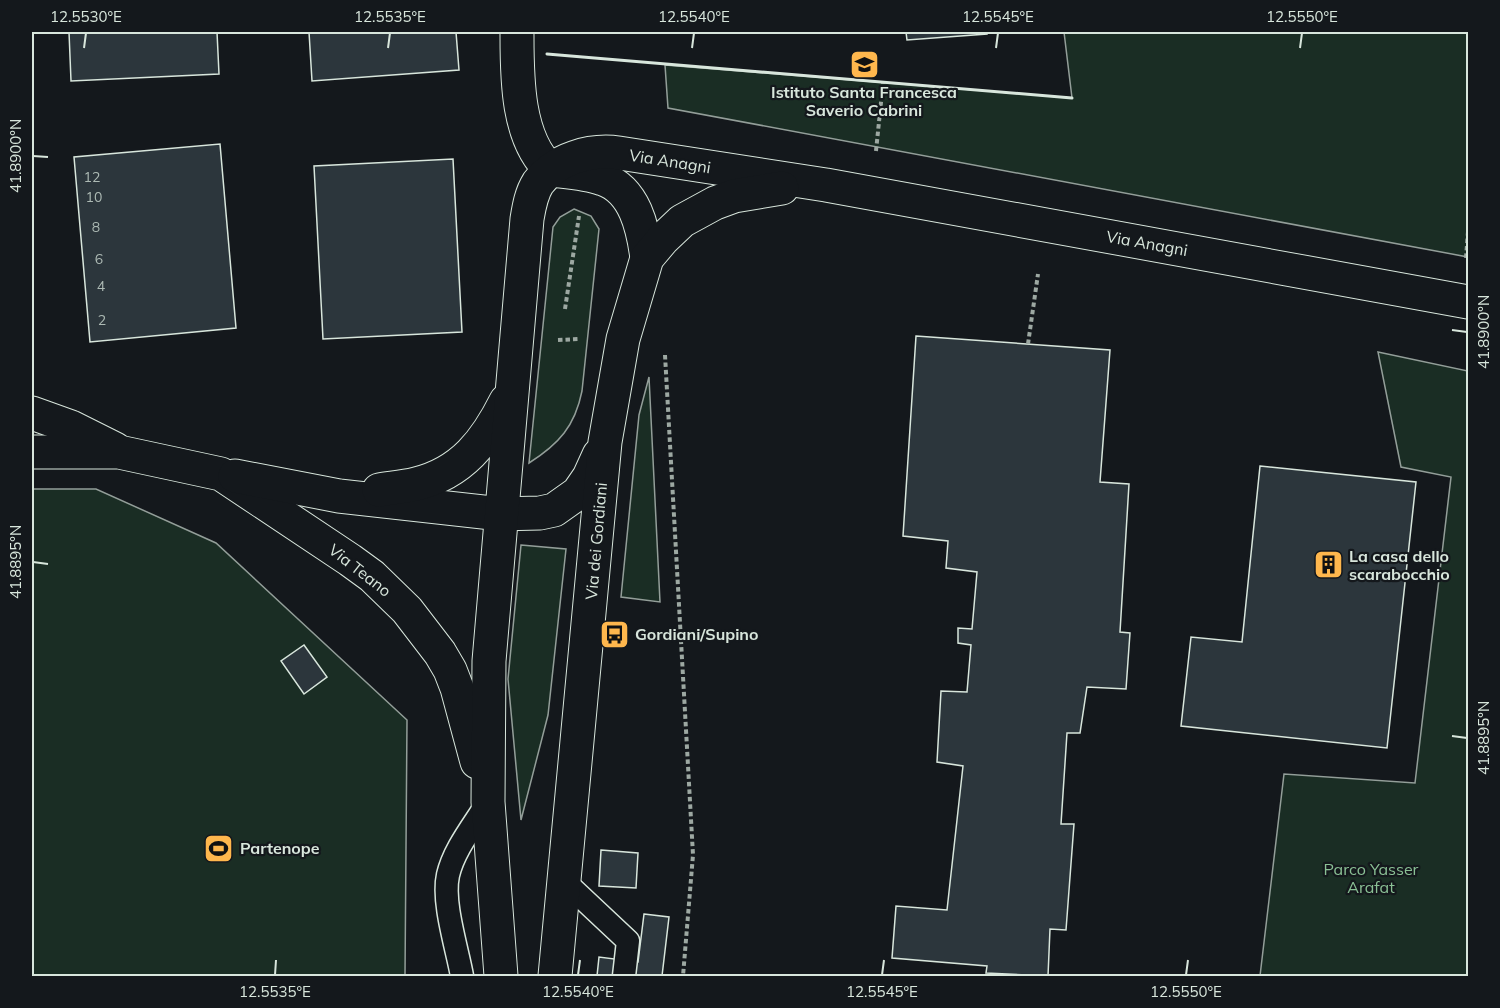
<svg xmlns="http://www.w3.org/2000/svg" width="1500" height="1008" viewBox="0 0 1500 1008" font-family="Mulish,sans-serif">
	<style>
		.green { fill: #1a2d24; stroke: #939e99; stroke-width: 1.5 }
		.building { fill: #2c363c; stroke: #d8e6dc; stroke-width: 1.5 }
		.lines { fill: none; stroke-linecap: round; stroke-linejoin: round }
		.service-casing { stroke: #d8e6dc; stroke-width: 25 }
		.minor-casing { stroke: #d8e6dc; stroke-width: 35 }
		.tertiary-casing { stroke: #d8e6dc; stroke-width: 35 }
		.path { stroke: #9da8a2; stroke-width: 4; stroke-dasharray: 4.5 3; stroke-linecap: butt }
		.service { stroke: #14181c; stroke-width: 22 }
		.minor { stroke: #14181c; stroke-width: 33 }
		.tertiary { stroke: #14181c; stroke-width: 33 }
		.wall { stroke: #d8e6dc; stroke-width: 3 }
		.ticks { fill: none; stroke: #d8e6dc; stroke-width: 2 }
		.labels { text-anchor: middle; stroke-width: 4.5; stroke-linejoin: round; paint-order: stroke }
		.number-label { font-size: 14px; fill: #adbab4 }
		.poi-label { font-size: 16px; font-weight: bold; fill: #d8e6dc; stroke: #14181c; text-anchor: start }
		.street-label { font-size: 16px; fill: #d8e6dc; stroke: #14181c }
		.park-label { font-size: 16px; fill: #8ac095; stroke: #14181c }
		.neatline { fill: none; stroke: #d8e6dc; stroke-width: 2 }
		.ticks-label { font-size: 15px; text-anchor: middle; fill: #d8e6dc }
	</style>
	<rect width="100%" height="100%" fill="#14181c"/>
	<g class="green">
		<polygon points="1064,32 1468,32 1468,257 668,108 665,65 1072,98"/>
		<path d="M 574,209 L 591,216 L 599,229 L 582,391 C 575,426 559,444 529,463 L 553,227 L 560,217 Z"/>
		<polygon points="1378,352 1468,371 1468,976 1260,976 1284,774 1415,783 1451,477 1401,467"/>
		<polygon points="649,377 660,602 621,597 639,415"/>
		<polygon points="32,489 96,489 216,543 407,720 405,976 32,976"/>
		<polygon points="521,545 566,549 548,715 521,820 508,679"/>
	</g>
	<g class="building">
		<polygon points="69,32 217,32 219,74 71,81"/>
		<polygon points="309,32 456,32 459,70 312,81"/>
		<polygon points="906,32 987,32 987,34 907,40"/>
		<polygon points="220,144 236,328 90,342 74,157"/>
		<polygon points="453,159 462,332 323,339 314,166"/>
		<polygon points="916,336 1110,350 1100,482 1129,484 1120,632 1130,633 1126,689 1087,687 1080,733 1067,733 1061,824 1074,824 1066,930 1050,929 1048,976 986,973 987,966 892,958 896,906 947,910 963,766 937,762 941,691 967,692 971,645 958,643 958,628 972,629 977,572 946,568 948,541 903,536"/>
		<polygon points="1260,466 1416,482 1387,748 1181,726 1191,637 1242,642"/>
		<polygon points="304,645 327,677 304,694 281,661"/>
		<polygon points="601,850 638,853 636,888 599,886"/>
		<polygon points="644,914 669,917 662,976 597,976 599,957 638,962"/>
	</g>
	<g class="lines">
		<defs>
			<g id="service">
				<polyline points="563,880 628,941 624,976"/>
				<path d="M 462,976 C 457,948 442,902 448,875 C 454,849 474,825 488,802"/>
			</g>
			<path id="minor" d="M 517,32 C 517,74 516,139 551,170 C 568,172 587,173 603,179 C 635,190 643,228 647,258"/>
			<g id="tertiary">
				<polyline points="32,413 71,427 115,449"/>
				<polyline points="32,452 119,452 221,474 350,560 372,576 407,610 440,653 450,670 457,688 477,762"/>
				<polyline points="235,476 339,496 501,514 540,513 554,510 578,493 589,477 599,455"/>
				<path d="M 379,490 C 391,488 404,487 416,484 C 462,473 486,441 506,401"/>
				<path d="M 501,976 L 488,802 L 489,661 L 527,219 C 529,207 531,194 538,183 C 556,159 590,149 619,153 L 826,185 L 1468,302"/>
				<polyline points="555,976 605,442 623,339 647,258 663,239 682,221 715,203 734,196 782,188"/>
			</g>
		</defs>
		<use href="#service" class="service-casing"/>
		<use href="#minor" class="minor-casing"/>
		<use href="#tertiary" class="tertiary-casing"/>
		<g class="path">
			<polyline points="876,151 883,83"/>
			<polyline points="1466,258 1468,232"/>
			<polyline points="565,309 579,216"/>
			<polyline points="558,340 580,339"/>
			<polyline points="1028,344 1038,274"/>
			<polyline points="665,355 693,855 683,976"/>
		</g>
		<use href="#service" class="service"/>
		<use href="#minor" class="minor"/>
		<use href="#tertiary" class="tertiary"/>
		<polyline class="wall" points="547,54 1072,98"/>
	</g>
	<path class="ticks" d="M 84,48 L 86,33M 388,48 L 390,33M 692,48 L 694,33M 996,48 L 998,33M 1300,48 L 1302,33M 33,156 L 48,157M 1452,330 L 1467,332M 33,562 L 48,564M 1452,736 L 1467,738M 275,975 L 276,960M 578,975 L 580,960M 882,975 L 884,960M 1186,975 L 1188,960"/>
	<defs>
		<symbol id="school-square" viewBox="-11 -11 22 22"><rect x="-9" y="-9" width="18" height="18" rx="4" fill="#ffb74d" stroke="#14181c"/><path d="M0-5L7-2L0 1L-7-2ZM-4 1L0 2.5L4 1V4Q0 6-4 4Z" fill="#111"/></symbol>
		<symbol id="building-square" viewBox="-11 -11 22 22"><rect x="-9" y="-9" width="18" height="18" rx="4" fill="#ffb74d" stroke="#14181c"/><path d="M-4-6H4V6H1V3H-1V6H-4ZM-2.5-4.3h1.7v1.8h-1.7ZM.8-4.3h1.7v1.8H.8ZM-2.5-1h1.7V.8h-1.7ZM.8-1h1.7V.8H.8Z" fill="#111"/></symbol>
		<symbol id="bus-square" viewBox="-11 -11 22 22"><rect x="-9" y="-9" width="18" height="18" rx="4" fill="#ffb74d" stroke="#14181c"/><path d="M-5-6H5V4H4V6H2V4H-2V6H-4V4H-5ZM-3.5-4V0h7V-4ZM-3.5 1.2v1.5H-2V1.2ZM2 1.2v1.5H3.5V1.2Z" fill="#111"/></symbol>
		<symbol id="stadium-square" viewBox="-11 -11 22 22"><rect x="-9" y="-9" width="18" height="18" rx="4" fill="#ffb74d" stroke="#14181c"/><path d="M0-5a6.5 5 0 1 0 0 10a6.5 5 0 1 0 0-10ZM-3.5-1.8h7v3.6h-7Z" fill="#111"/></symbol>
	</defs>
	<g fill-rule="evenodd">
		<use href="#school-square" x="848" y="48" width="33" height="33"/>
		<use href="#building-square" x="1312" y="548" width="33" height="33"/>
		<use href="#bus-square" x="598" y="618" width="33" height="33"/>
		<use href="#stadium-square" x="202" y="832" width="33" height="33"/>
	</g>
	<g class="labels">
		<g class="number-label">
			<text x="92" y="182">12</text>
			<text x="94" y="202">10</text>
			<text x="96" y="232">8</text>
			<text x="99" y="264">6</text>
			<text x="101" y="291">4</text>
			<text x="102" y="325">2</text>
		</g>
		<g class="poi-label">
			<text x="864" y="98" text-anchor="middle">Istituto Santa Francesca<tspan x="864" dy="18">Saverio Cabrini</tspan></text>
			<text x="1349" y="562">La casa dello<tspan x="1349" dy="18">scarabocchio</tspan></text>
			<text x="635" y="640">Gordiani/Supino</text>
			<text x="240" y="854">Partenope</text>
		</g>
		<g class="street-label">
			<text transform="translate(670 161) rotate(9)" y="6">Via Anagni</text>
			<text transform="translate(1147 243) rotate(10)" y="6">Via Anagni</text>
			<text transform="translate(596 541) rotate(-85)" y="6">Via dei Gordiani</text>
			<text transform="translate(360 570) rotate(38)" y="6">Via Teano</text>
		</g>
		<g class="park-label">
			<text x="1371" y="875">Parco Yasser<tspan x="1371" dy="18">Arafat</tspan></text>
		</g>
	</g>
	<rect width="1500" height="1008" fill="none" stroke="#14181c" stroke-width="66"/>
	<rect x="33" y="33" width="1434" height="942" class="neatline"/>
	<g class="ticks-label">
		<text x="86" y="22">12.5530°E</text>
		<text x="390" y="22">12.5535°E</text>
		<text x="694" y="22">12.5540°E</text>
		<text x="998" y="22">12.5545°E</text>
		<text x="1302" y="22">12.5550°E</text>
		<text transform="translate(16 156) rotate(-90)" y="5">41.8900°N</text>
		<text transform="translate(1484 332) rotate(-90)" y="5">41.8900°N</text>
		<text transform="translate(16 562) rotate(-90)" y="5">41.8895°N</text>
		<text transform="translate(1484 738) rotate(-90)" y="5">41.8895°N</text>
		<text x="275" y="997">12.5535°E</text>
		<text x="578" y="997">12.5540°E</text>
		<text x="882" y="997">12.5545°E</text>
		<text x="1186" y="997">12.5550°E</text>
	</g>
</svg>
